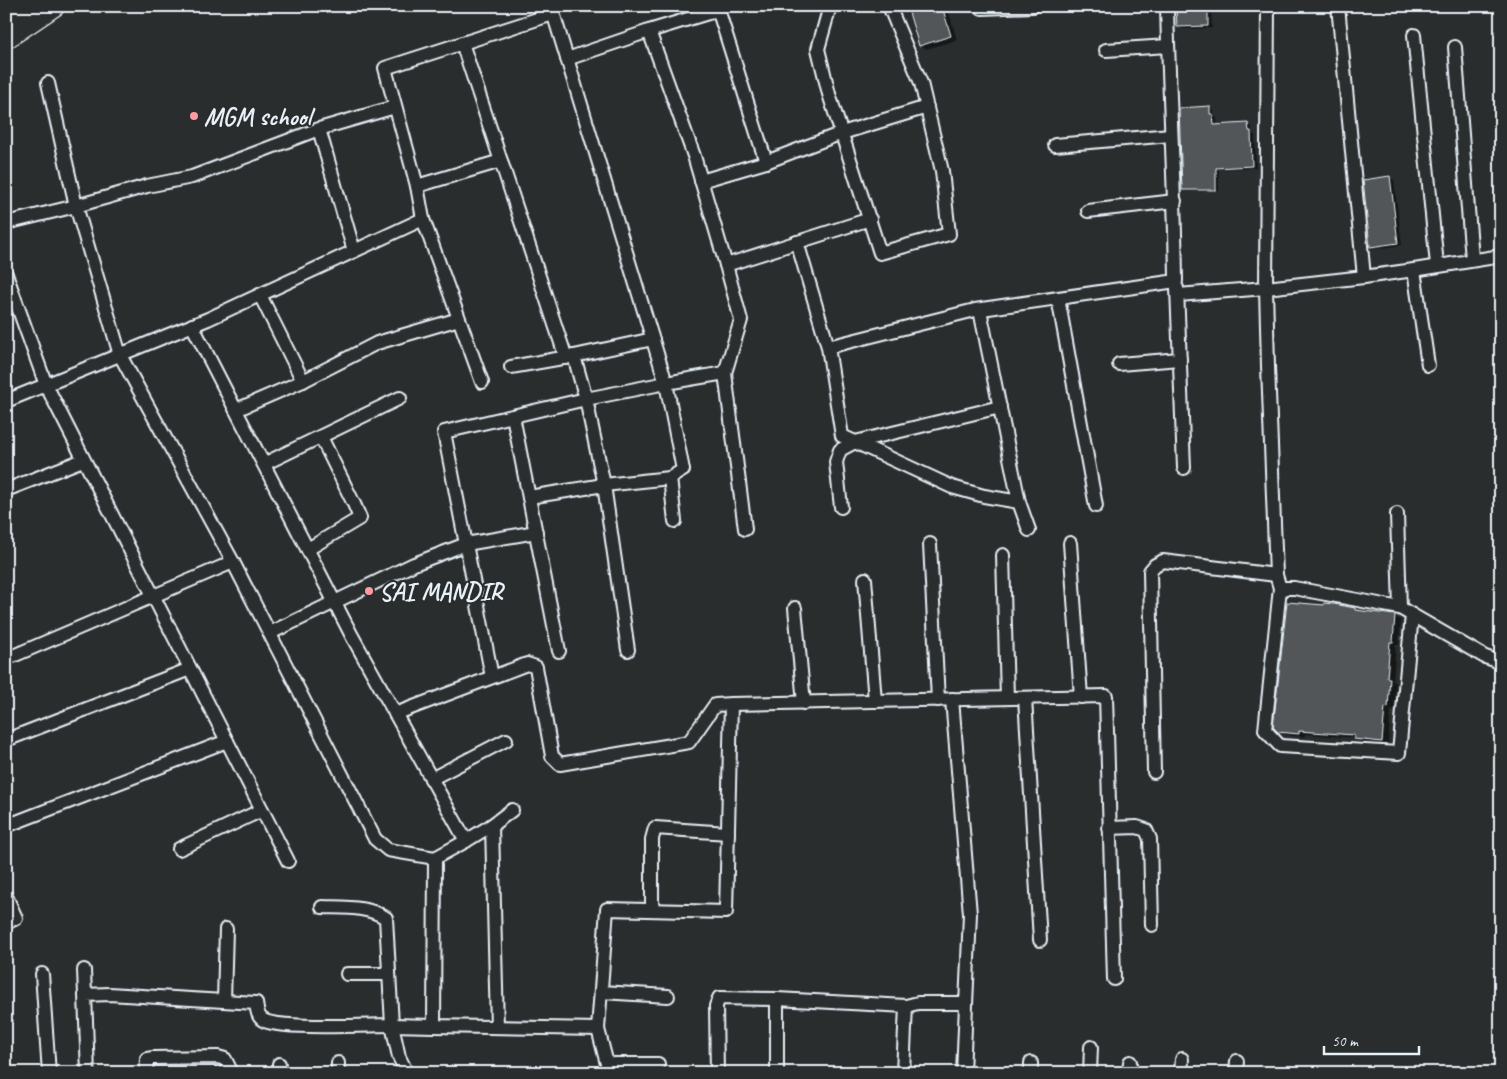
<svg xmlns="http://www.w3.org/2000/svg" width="1507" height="1079" viewBox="0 0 1507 1079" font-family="Caveat,sans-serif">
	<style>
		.shadow { fill: #0007 }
		.building { fill: #535759; stroke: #e8f1f8 }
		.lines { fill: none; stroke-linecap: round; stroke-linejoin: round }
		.street-casing { stroke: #e8f1f8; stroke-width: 16 }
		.secondary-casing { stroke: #e8f1f8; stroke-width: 22 }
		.street { stroke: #2a2d2e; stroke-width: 12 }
		.secondary { stroke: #2a2d2e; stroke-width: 19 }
		.poi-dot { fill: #ff9aa2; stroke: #2a2d2e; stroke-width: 2 }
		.labels { text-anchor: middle; stroke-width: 4; stroke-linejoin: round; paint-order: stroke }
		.poi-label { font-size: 25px; font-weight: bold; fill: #e8f1f8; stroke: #2a2d2e; text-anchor: start }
	</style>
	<rect width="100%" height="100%" fill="#2a2d2e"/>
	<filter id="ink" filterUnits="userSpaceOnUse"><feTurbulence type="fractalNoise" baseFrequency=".02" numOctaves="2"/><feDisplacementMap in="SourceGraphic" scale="10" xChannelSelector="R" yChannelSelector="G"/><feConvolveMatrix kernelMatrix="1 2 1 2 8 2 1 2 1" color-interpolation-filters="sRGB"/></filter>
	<g filter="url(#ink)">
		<g class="shadow">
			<polygon points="908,6 947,6 957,40 926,49 920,45"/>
			<polygon points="1180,6 1211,6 1212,28 1182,29 1178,26"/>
			<polygon points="1210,108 1214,110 1214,116 1217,118 1217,126 1248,125 1252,127 1252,134 1255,135 1256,168 1219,169 1219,191 1187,191 1183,189"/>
			<polygon points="1390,178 1394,180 1402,245 1376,249 1371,246"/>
			<polygon points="1354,609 1359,611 1395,617 1401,620 1399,645 1396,645 1393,681 1396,683 1394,711 1391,710 1388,744 1362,742 1355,738 1305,734 1305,737 1286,735 1279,731"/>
		</g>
		<g class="building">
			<polygon points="907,6 942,6 951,36 919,46"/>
			<polygon points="1176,6 1208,6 1208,26 1177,27"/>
			<polygon points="1210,106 1210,114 1213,114 1214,125 1248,123 1249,131 1251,131 1252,166 1216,168 1216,190 1182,190 1179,108"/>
			<polygon points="1390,176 1398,243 1370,247 1363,180"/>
			<polygon points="1287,602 1324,605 1324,603 1334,604 1355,608 1355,610 1395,615 1393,642 1390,642 1387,678 1390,678 1388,708 1385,707 1382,742 1354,739 1354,735 1299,731 1299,734 1278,732 1273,727"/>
		</g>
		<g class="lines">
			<defs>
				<g id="street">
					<polyline points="551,6 666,383 725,373 745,529"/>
					<polyline points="717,6 766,162 842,133 927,107"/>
					<polyline points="830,6 818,49 829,94 880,253 949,234 942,171 921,83 889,6"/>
					<polyline points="1268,6 1266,288 1268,366 1276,575 1280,588 1294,588 1400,608 1485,657 1501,662"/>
					<polyline points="1338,6 1364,277"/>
					<polyline points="982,8 1033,6"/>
					<polyline points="649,31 718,10"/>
					<polyline points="1414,35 1437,265"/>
					<polyline points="462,43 566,358"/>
					<polyline points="1455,47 1472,259"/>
					<polyline points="1106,50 1168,46"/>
					<polyline points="567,59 649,31 694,156 726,265 741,320 725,373"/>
					<polyline points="48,83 76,206 120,355 233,562"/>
					<polyline points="319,129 354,251"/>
					<polyline points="1055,145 1171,135"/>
					<polyline points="701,181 766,162"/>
					<polyline points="417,186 501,161"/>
					<polyline points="1088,211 1175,201"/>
					<polyline points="6,223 76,206 147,186 192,177 319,129 395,107"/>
					<path d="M 797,242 L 828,347 L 975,310 L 1176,281 C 1175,189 1169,98 1167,6"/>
					<polyline points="726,265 870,219"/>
					<polyline points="1414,270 1428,365"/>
					<polyline points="6,274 46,385 288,861"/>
					<polyline points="1177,288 1184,468"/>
					<polyline points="260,295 303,381 377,343 459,319"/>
					<polyline points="1178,295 1266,288 1364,277 1414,270 1501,256"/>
					<polyline points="1058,298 1096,506"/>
					<polyline points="192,325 352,636 466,841 435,858 434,1026 598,1029 607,909 726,912 731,704 715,705 689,742 560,764 552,756 536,667 527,664 395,714"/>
					<polyline points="828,347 842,436 952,487 984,496 1019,502 980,310"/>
					<polyline points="574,356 653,339"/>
					<polyline points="1119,364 1180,359"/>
					<polyline points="482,382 423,219 417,186 385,68 553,14"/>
					<polyline points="6,401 208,319 423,219"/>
					<polyline points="236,410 303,381"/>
					<polyline points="513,416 559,651"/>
					<polyline points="264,464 400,398"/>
					<polyline points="670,478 675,521"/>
					<polyline points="6,490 83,460"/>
					<polyline points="529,497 604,485 670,478 683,470 666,383 586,399 604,485 628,650"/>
					<polyline points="1019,502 1029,530"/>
					<polyline points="841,507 836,462 840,450 855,442 1000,407"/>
					<polyline points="1397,514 1400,608"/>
					<polyline points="1070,543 1081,697"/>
					<polyline points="930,544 938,700"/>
					<polyline points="308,549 360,518 354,504 321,437"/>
					<polyline points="1003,555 1007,698"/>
					<polyline points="865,579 875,701"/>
					<polyline points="1280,588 1265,730 1280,746 1399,753 1412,615"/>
					<polyline points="795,608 804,703"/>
					<polyline points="270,633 414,564 466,544 536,532"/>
					<polyline points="6,659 233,562 375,839 388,850 435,858"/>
					<polyline points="492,677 444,432 586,399 574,356 511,367"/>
					<polyline points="1025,698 1040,940"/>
					<polyline points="952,699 970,914 963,1073"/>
					<polyline points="731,704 1106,696 1114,979"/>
					<polyline points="6,740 190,669"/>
					<polyline points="1154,772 1150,571 1155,565 1163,561 1276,575"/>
					<polyline points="431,779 506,740"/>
					<polyline points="492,825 512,810"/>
					<polyline points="6,826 227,741"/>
					<polyline points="1109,828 1137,827 1146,830 1150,839 1152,925"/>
					<polyline points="466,841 492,825 497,1027"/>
					<polyline points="179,849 262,810"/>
					<polyline points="6,896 16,918 6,923"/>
					<polyline points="652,910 652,839 655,828 728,833"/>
					<polyline points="84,970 85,995"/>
					<polyline points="42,974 49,1073"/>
					<polyline points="347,974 389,974"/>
					<polyline points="601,992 668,996"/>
					<polyline points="777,999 777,1073"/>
					<polyline points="224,1001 226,929"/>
					<polyline points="598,1029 607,1064 607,1073"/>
					<polyline points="338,1063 338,1073"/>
					<polyline points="607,1064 658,1064"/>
					<path d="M 88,1073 L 85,995 L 109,994 L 256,1003 C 257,1009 257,1016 263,1020 C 280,1030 368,1025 392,1025 L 386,918 C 368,906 344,908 322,907"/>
					<polyline points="146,1073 147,1059 153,1058 218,1057 225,1059 229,1067 229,1073"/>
					<polyline points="279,1073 279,1064"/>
					<polyline points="407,1073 399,1057 392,1025 434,1026"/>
					<polyline points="717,1073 716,1006 719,998 777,999 906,1006 918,1003 966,1003"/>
					<polyline points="903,1073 906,1006"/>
					<polyline points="1031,1073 1031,1063"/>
					<polyline points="1090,1073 1091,1047"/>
					<polyline points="1129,1073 1130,1062"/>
					<polyline points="1181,1073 1182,1059"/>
					<polyline points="1236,1073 1237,1061"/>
				</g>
				<g id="secondary">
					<polyline points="6,23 30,6"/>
					<polyline points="6,39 55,6"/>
				</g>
			</defs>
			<use href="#street" class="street-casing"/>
			<use href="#secondary" class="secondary-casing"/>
			<use href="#street" class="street"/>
			<use href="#secondary" class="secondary"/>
		</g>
	</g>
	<g class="poi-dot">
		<circle cx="194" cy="116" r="5"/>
		<circle cx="369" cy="591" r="5"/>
	</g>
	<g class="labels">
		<g class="poi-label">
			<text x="204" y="125">MGM school</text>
			<text x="379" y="600">SAI MANDIR</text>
		</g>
	</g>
	<rect width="1507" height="1079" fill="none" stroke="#2a2d2e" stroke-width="25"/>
	<rect x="12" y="12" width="1482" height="1054" fill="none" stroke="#e8f1f8" stroke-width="2" filter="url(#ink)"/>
	<path d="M1324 1046v8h95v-8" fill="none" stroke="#e8f1f8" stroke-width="2.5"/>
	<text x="1332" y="1046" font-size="15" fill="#e8f1f8" stroke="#2a2d2e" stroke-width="4" paint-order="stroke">50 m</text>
</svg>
